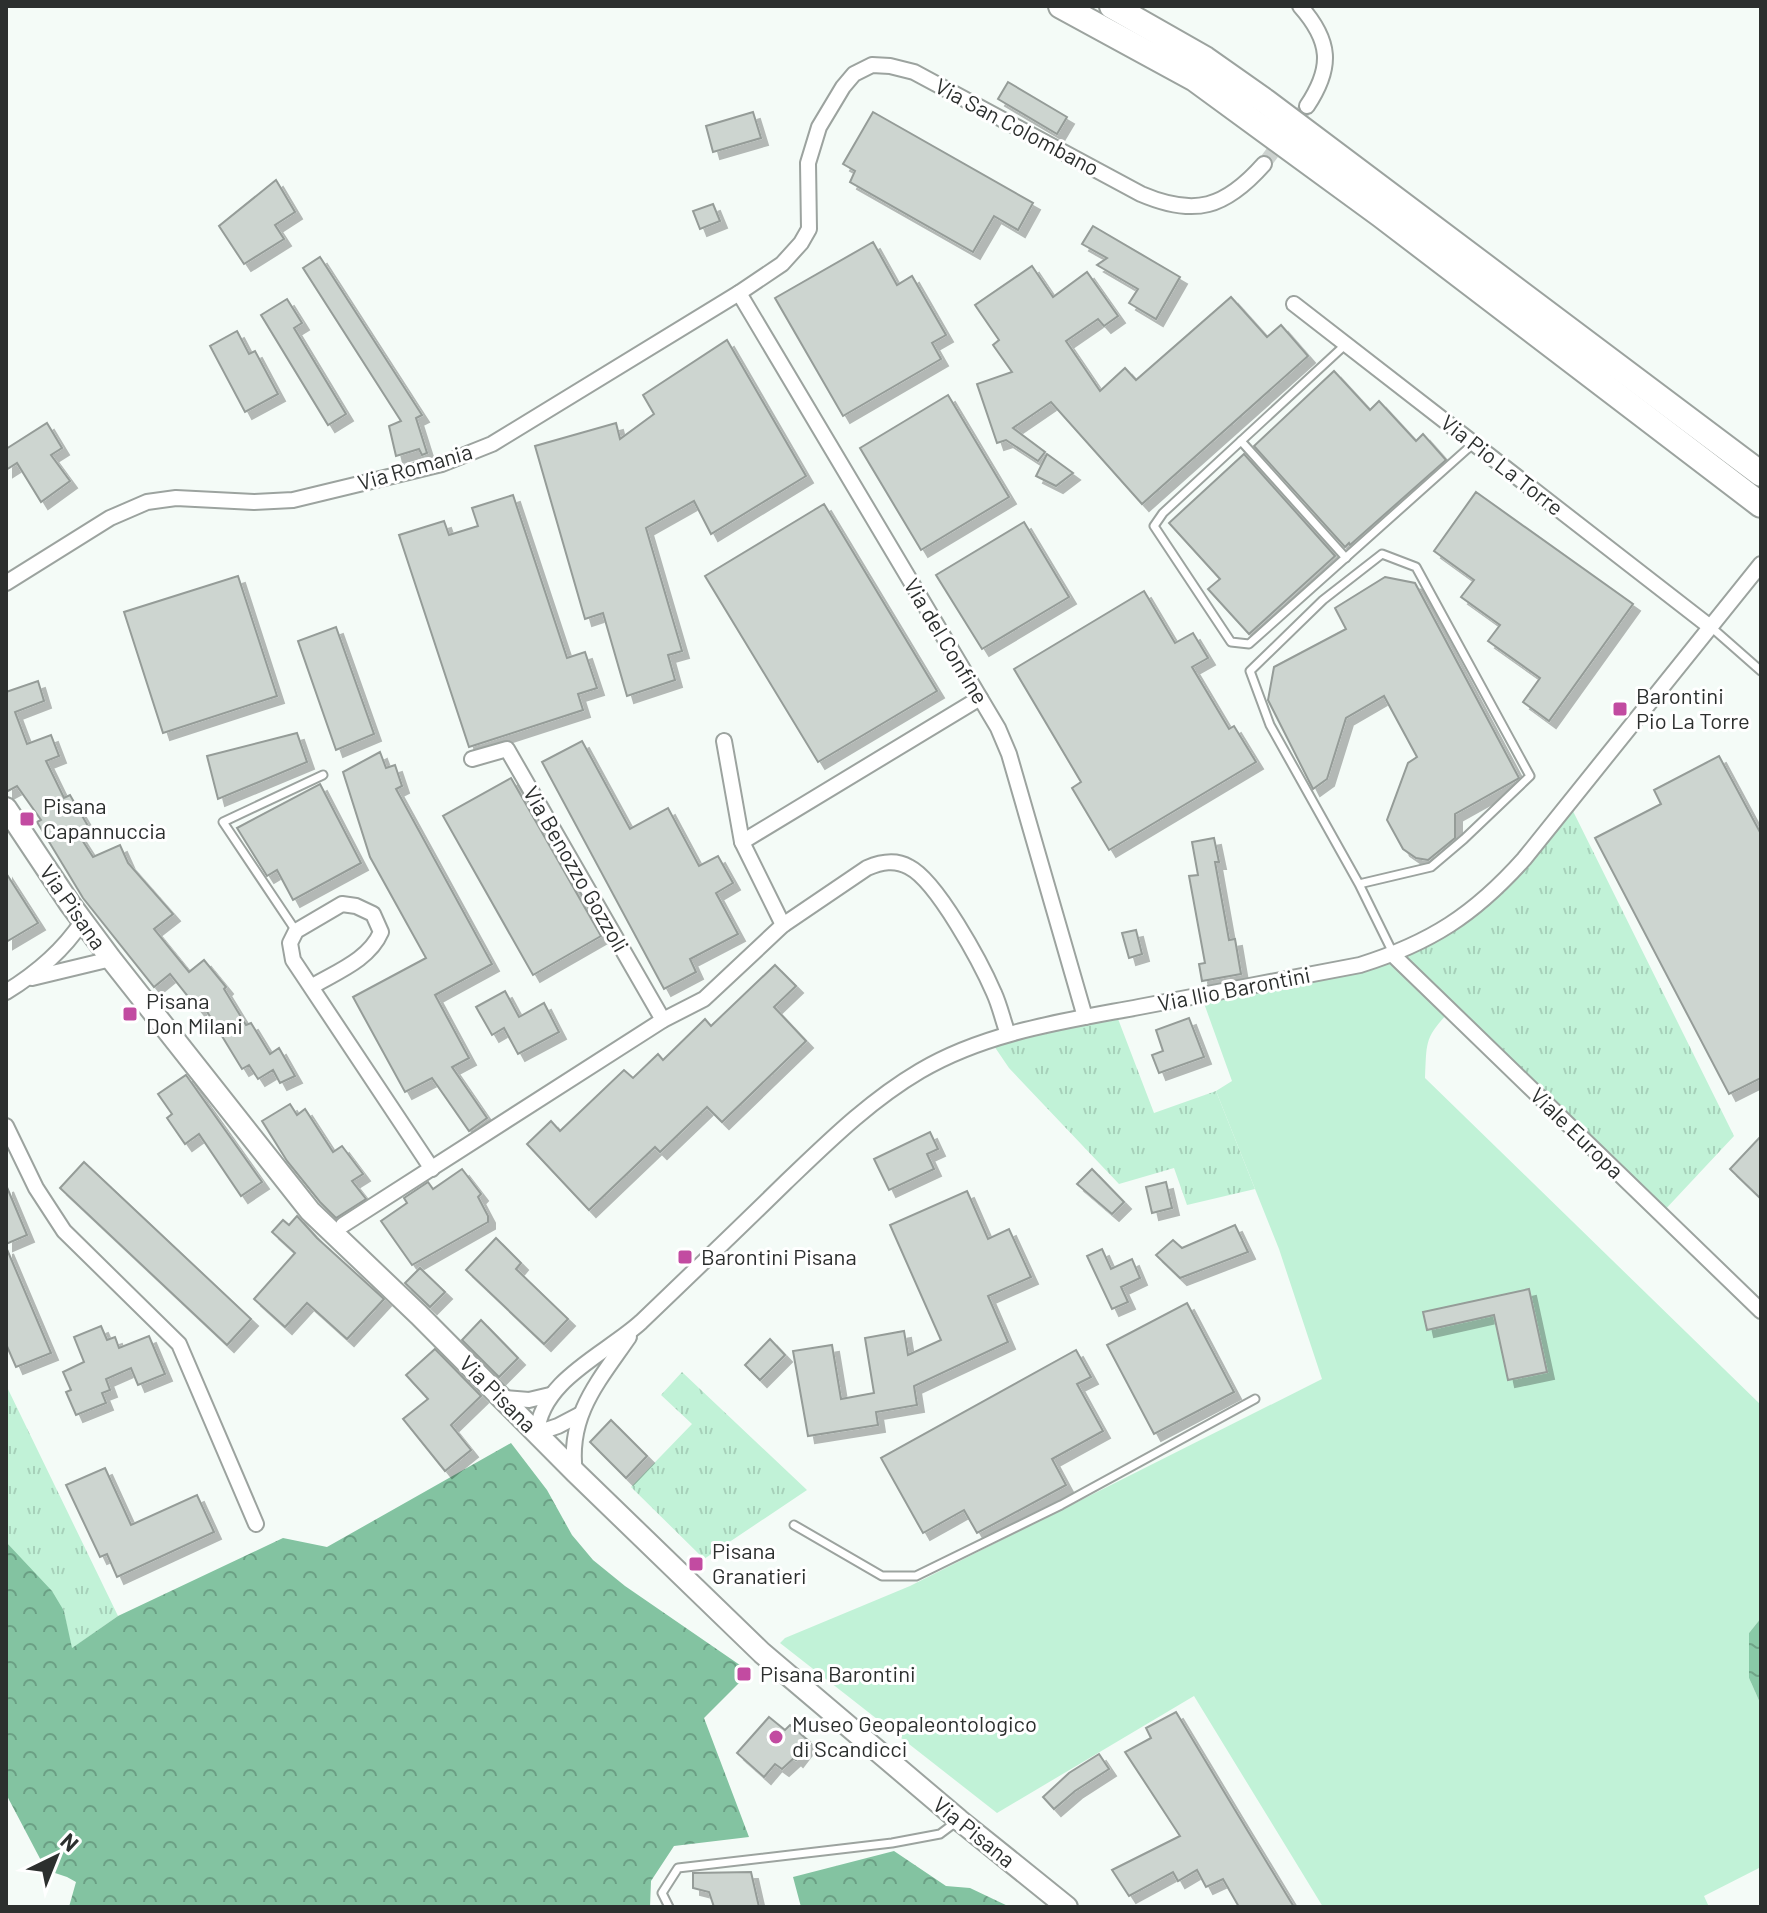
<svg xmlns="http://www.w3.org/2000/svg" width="1767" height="1913" viewBox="0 0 1767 1913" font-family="Barlow,sans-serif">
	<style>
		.grass { fill: url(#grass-tufts) }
		.forest { fill: url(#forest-crowns) }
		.park { fill: #c1f2d7 }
		.water { fill: url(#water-ripples) }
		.building { fill: #cdd5d0; stroke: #959c98; stroke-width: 2; filter: url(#shadow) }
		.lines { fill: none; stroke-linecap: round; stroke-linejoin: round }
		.minor-tunnel { stroke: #ccd2cf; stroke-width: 14; stroke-dasharray: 14 7; stroke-linecap: butt }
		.service-casing { stroke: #9ca39f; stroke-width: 11 }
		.minor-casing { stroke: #9ca39f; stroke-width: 18 }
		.secondary-casing { stroke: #9ca39f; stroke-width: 24 }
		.trunk-casing { stroke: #9ca39f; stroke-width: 28 }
		.service { stroke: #fff; stroke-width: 7 }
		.minor { stroke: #fff; stroke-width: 14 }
		.secondary { stroke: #fff; stroke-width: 20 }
		.trunk { stroke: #fff; stroke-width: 24 }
		.poi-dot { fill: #c24ba1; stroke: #fff; stroke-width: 3 }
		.labels { text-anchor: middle; stroke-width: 6; stroke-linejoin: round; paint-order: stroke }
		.street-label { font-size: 22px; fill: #2c2f2e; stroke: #fff }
		.poi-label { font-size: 22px; fill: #2c2f2e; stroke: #fff; text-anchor: start }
	</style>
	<defs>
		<pattern id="grass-tufts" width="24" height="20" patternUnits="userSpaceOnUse" patternTransform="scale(2)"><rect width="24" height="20" fill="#c1f2d7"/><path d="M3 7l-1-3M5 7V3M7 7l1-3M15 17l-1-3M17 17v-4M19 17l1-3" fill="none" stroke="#a6d0b9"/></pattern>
		<pattern id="forest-crowns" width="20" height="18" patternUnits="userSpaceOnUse" patternTransform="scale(2)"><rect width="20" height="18" fill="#83c3a1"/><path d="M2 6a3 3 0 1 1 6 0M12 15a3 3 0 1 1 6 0" fill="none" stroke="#6b9f84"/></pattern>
		<pattern id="water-ripples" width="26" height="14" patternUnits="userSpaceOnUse" patternTransform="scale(2)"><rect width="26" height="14" fill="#89c9a7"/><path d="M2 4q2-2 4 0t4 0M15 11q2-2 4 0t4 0" fill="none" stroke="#70a488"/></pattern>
		<filter id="shadow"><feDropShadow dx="7" dy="7" stdDeviation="0" flood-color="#0004"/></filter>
	</defs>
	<rect width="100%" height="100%" fill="#f4fbf7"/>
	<g class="grass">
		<polygon points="1569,803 1734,1136 1661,1214 1394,955 1459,920"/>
		<polygon points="1115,1011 1154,1113 1216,1091 1255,1189 1187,1205 1174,1168 1119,1184 1009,1068 990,1040"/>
		<polygon points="682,1372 807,1490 704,1559 631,1487 692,1424 661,1395"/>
		<polygon points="6,1385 118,1616 71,1649 64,1611 6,1542"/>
	</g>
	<g class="forest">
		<polygon points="511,1443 547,1490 572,1535 593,1560 625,1586 750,1672 704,1718 749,1837 674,1846 651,1881 650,1907 69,1907 76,1882 67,1877 46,1870 6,1794 6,1542 52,1591 64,1611 72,1648 118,1616 283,1538 327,1547"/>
		<polygon points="894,1851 946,1886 970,1888 1010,1907 801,1907 793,1877"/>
	</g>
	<path class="park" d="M 1393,955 L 1451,1010 C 1424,1038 1427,1041 1425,1078 L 1761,1405 L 1761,1618 L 1749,1633 L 1749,1678 L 1761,1705 L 1761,1867 L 1704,1896 L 1709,1907 L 1323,1907 L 1194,1696 L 997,1813 L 780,1643 L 785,1638 L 910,1586 L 1322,1379 L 1279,1249 L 1216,1091 L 1232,1081 L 1201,995 Z"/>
	<polygon class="water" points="1761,1618 1761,1705 1749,1678 1749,1633"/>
	<g class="building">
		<polygon points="1008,82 1067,117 1057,134 998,99"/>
		<polygon points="753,112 761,138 713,152 706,126"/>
		<polygon points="873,112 1033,203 1018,230 994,216 973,252 850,182 855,171 843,164"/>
		<polygon points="276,180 295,212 275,225 284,239 244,264 219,226"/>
		<polygon points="713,204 720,221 700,229 693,211"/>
		<polygon points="1093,226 1180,277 1156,319 1129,303 1138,289 1097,265 1107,258 1082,244"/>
		<polygon points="873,242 897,285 912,276 946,335 932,343 941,359 843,416 775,298"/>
		<polygon points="320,257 422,415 416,418 427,453 422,455 419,449 396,456 389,426 401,421 303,268"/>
		<polygon points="1032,266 1053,297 1087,272 1118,316 1104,326 1098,319 1066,341 1100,391 1125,368 1136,380 1231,297 1267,337 1281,325 1308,356 1142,504 1051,402 1013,428 1045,452 1038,461 1006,440 997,443 977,384 1012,372 993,345 999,340 975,305"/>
		<polygon points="287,299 302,323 294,328 346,414 328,425 261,315"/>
		<polygon points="237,331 249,354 255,351 278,394 245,412 210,346"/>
		<polygon points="727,340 806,476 711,534 694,501 646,528 682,651 668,655 675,680 627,696 603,613 585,619 535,446 616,423 620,439 654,414 643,395"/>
		<polygon points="1334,371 1370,410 1379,401 1416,441 1423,434 1446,460 1350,545 1349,543 1345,547 1254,446"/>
		<polygon points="948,395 1009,497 921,550 860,448"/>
		<polygon points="47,423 62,448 51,455 70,481 41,502 17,463 6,470 6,449"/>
		<polygon points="1047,454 1073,473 1056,486 1036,476"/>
		<polygon points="1244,454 1335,556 1249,634 1208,589 1220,579 1169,523"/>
		<polygon points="1476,492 1633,604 1549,721 1523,702 1540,678 1488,641 1500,625 1461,597 1474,580 1434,551"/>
		<polygon points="513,495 567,658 585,652 597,688 578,694 583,710 469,747 399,535 444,521 449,535 478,526 472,508"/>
		<polygon points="824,504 937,691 818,762 705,576"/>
		<polygon points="1024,522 1069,597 982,649 936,575"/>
		<polygon points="238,576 277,696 163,733 124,612"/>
		<polygon points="1385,577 1415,583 1519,778 1455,814 1455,838 1428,860 1416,858 1403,849 1387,820 1408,763 1417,757 1384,696 1346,718 1327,779 1313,789 1268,700 1274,667 1346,629 1335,608"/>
		<polygon points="1144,591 1175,643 1193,633 1208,658 1192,667 1229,729 1234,726 1256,762 1109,850 1072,788 1081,782 1014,669"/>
		<polygon points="336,627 374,734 336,750 298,641"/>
		<polygon points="38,681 44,701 15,712 27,744 51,735 59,756 46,761 64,798 70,795 88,826 77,832 93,857 120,845 128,863 173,914 154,929 189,972 204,960 226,987 224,989 246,1025 251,1023 270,1054 279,1048 295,1076 280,1083 273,1070 258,1079 249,1065 242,1069 203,1005 198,1009 170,974 154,987 83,898 37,822 41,820 17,786 6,792 6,692"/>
		<polygon points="297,733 307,762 218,799 207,756"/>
		<polygon points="582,741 630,829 668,808 699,866 718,856 733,883 716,893 738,934 690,959 696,972 664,989 542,762"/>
		<polygon points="380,752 386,768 395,765 402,786 396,789 492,964 435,995 469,1058 452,1067 487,1118 469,1131 432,1078 405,1092 353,997 426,958 370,857 343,772"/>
		<polygon points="1719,756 1761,834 1761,1078 1729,1094 1595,838 1661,804 1654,790"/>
		<polygon points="511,778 601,936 533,975 443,816"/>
		<polygon points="320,784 361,863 293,900 277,870 267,876 237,828"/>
		<polygon points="1214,838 1219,862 1215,862 1229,940 1235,939 1241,974 1202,981 1199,964 1205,963 1189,876 1198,875 1192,842"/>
		<polygon points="6,873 38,923 6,942"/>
		<polygon points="1136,930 1142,954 1129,958 1122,933"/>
		<polygon points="775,965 796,986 774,1007 806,1041 722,1122 707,1107 660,1152 655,1147 589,1210 527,1144 551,1121 560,1131 624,1070 633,1078 658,1054 663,1060 705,1019 711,1026"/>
		<polygon points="505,991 519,1017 544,1003 559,1032 518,1054 504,1028 492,1035 476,1007"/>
		<polygon points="1189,1018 1204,1057 1159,1073 1152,1055 1163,1051 1156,1030"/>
		<polygon points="186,1075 262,1182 241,1196 199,1134 185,1144 167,1118 172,1114 158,1094"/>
		<polygon points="290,1104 297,1115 305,1109 333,1152 342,1146 363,1174 352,1181 366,1199 336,1218 320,1202 287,1161 262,1121"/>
		<polygon points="930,1132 938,1149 927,1154 934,1169 889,1190 874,1159"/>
		<polygon points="1761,1136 1761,1199 1730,1169"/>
		<polygon points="84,1162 251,1319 227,1345 60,1188"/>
		<polygon points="462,1169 481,1194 478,1197 488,1216 488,1222 412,1265 381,1221 407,1203 404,1198 428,1182 433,1189"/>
		<polygon points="1092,1169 1124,1202 1112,1214 1077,1184"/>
		<polygon points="1166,1182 1172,1208 1152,1213 1146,1187"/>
		<polygon points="6,1185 27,1235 6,1244"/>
		<polygon points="967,1191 988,1239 1009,1229 1031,1277 988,1296 1008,1342 914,1386 917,1405 876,1412 878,1425 808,1436 793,1351 832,1345 841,1399 874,1393 865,1338 904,1331 908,1355 941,1340 890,1225"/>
		<polygon points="297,1216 317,1238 384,1299 347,1339 307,1303 285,1327 254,1299 295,1253 272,1232 283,1220 289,1225"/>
		<polygon points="1235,1225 1248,1252 1180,1278 1156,1255 1173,1240 1182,1248"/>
		<polygon points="496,1238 521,1263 516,1269 568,1319 544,1344 466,1270"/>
		<polygon points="6,1247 51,1353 16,1367 6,1344"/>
		<polygon points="1102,1249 1111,1269 1132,1259 1140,1278 1121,1287 1128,1302 1112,1309 1087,1256"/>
		<polygon points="420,1268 445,1292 430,1307 405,1283"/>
		<polygon points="1529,1289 1547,1372 1508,1380 1494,1315 1427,1330 1423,1312"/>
		<polygon points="1187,1303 1234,1392 1154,1434 1107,1345"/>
		<polygon points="481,1320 518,1358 499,1377 462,1340"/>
		<polygon points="101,1326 107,1340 115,1337 119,1348 149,1336 165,1374 138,1385 131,1368 106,1379 110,1390 102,1393 106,1403 76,1415 66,1392 71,1390 63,1372 84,1362 74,1337"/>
		<polygon points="770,1339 785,1355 760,1380 745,1365"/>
		<polygon points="435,1349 481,1396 451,1425 471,1450 445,1471 403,1419 428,1399 406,1375"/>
		<polygon points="1076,1350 1091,1377 1077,1384 1103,1431 1052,1459 1066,1485 977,1533 964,1510 923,1533 881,1458"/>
		<polygon points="611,1420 647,1456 626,1478 590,1442"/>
		<polygon points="105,1468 131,1525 197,1495 214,1532 117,1577 107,1554 100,1557 66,1485"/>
		<polygon points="1176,1712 1235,1810 1294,1907 1239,1907 1223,1879 1206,1887 1197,1870 1178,1881 1173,1872 1129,1896 1112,1870 1180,1836 1125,1752 1151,1738 1146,1728"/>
		<polygon points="769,1717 785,1730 790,1725 810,1742 796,1760 794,1758 782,1769 775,1764 764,1777 737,1753"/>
		<polygon points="1099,1754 1109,1769 1075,1791 1054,1809 1043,1797 1069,1773"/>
		<polygon points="751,1872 759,1907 714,1907 709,1892 693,1888 693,1873"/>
	</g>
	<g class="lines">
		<polyline class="minor-tunnel" points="1264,164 1307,106"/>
		<defs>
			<g id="service">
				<polyline points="1345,345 1163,513 1154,526 1231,642 1249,644 1474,443"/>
				<polyline points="1241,441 1346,558"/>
				<polyline points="1711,627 1761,671"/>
				<polyline points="1359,884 1431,867 1464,839 1530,776 1416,567 1382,554 1323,600 1250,671 1270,725 1359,884 1393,953"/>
				<polyline points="296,931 223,822 323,775"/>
				<polyline points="794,1525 882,1576 916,1576 1061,1505 1255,1399"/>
				<polyline points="669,1907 662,1893 678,1868 892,1843 940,1834 956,1822"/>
			</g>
			<g id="minor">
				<path d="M 1300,6 C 1331,41 1333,67 1307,106"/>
				<polyline points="739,293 998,728 1009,754 1085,1017"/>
				<polyline points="1294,304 1709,626"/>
				<path d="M 6,583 L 110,518 L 147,502 L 176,498 L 254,502 L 293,500 L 442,464 L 492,444 L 739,293 L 782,264 L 801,243 L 809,229 L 808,163 L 819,127 L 843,87 L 854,74 L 872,65 L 890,66 L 914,72 L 1141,194 C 1195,217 1225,208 1264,164"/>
				<polyline points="724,741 742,842"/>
				<polyline points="472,759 507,749 663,1020"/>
				<polyline points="783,925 742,842 980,698"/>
				<polyline points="1393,955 1761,1311"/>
				<polyline points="32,978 111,959"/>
				<path d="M 311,987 C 336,972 369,960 381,932 L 373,914 L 356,906 L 342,904 L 296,931 L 290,943 L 293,960 L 432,1169"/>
				<path d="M 6,992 C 37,973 62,952 82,922"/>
				<polyline points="6,1126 36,1188 64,1231 179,1344 256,1524"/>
				<path d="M 343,1225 L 663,1020 L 704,999 L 783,925 L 867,868 C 881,862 895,859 909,867 C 937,881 981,963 994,993 C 1000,1006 1003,1021 1008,1034"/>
				<polyline points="504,1398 529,1400 550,1395"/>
				<path d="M 579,1415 L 558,1426 L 537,1433 C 541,1380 606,1354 641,1322 C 689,1276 737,1230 785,1183 C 827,1143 869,1101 920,1071 C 986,1032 1065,1021 1139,1007 C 1213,993 1286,979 1360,965 C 1430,943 1474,915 1524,859 L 1761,564"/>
				<path d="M 575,1473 C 567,1416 598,1382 629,1337"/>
			</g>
			<polyline id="secondary" points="6,808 70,904 111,959 310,1211 419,1315 576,1473 762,1653 959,1820 1067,1907"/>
			<g id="trunk">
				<polyline points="1061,6 1195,79 1381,215 1761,505"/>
				<polyline points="1112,6 1205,59 1266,102 1761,474"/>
			</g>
		</defs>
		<use href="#service" class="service-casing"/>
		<use href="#minor" class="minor-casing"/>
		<use href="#secondary" class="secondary-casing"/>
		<use href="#trunk" class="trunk-casing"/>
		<use href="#service" class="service"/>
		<use href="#minor" class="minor"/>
		<use href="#secondary" class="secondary"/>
		<use href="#trunk" class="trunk"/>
	</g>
	<g class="poi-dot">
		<rect x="1612" y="701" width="16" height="16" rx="4"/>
		<rect x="19" y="811" width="16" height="16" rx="4"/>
		<rect x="122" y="1006" width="16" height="16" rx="4"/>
		<rect x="677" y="1249" width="16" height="16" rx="4"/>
		<rect x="688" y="1556" width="16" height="16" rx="4"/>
		<rect x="736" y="1666" width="16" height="16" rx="4"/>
		<circle cx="776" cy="1737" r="8"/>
	</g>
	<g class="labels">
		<g class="street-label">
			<text transform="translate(1017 127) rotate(28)" y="8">Via San Colombano</text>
			<text transform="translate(1502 465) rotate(38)" y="8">Via Pio La Torre</text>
			<text transform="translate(415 467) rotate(-16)" y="8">Via Romania</text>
			<text transform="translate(946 641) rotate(59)" y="8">Via del Confine</text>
			<text transform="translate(576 869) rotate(60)" y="8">Via Benozzo Gozzoli</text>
			<text transform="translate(73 907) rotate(55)" y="8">Via Pisana</text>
			<text transform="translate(1234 989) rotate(-11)" y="8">Via Ilio Barontini</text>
			<text transform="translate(1577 1133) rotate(44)" y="8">Viale Europa</text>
			<text transform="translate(498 1394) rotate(45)" y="8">Via Pisana</text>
			<text transform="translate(974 1832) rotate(39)" y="8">Via Pisana</text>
		</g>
		<g class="poi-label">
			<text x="1636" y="704">Barontini<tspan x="1636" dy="25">Pio La Torre</tspan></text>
			<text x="43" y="814">Pisana<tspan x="43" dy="25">Capannuccia</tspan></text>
			<text x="146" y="1009">Pisana<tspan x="146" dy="25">Don Milani</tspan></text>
			<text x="701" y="1265">Barontini Pisana</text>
			<text x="712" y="1559">Pisana<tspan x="712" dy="25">Granatieri</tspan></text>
			<text x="760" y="1682">Pisana Barontini</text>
			<text x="792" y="1732">Museo Geopaleontologico<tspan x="792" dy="25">di Scandicci</tspan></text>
		</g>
	</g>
	<rect width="1767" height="1913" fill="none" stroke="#2c2f2e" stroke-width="16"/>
	<g transform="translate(56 1857) rotate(43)" stroke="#ffffff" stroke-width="6" paint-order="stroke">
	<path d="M0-6L14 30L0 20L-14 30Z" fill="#2c2f2e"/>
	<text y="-12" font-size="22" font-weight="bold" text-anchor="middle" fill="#2c2f2e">N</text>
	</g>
</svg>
